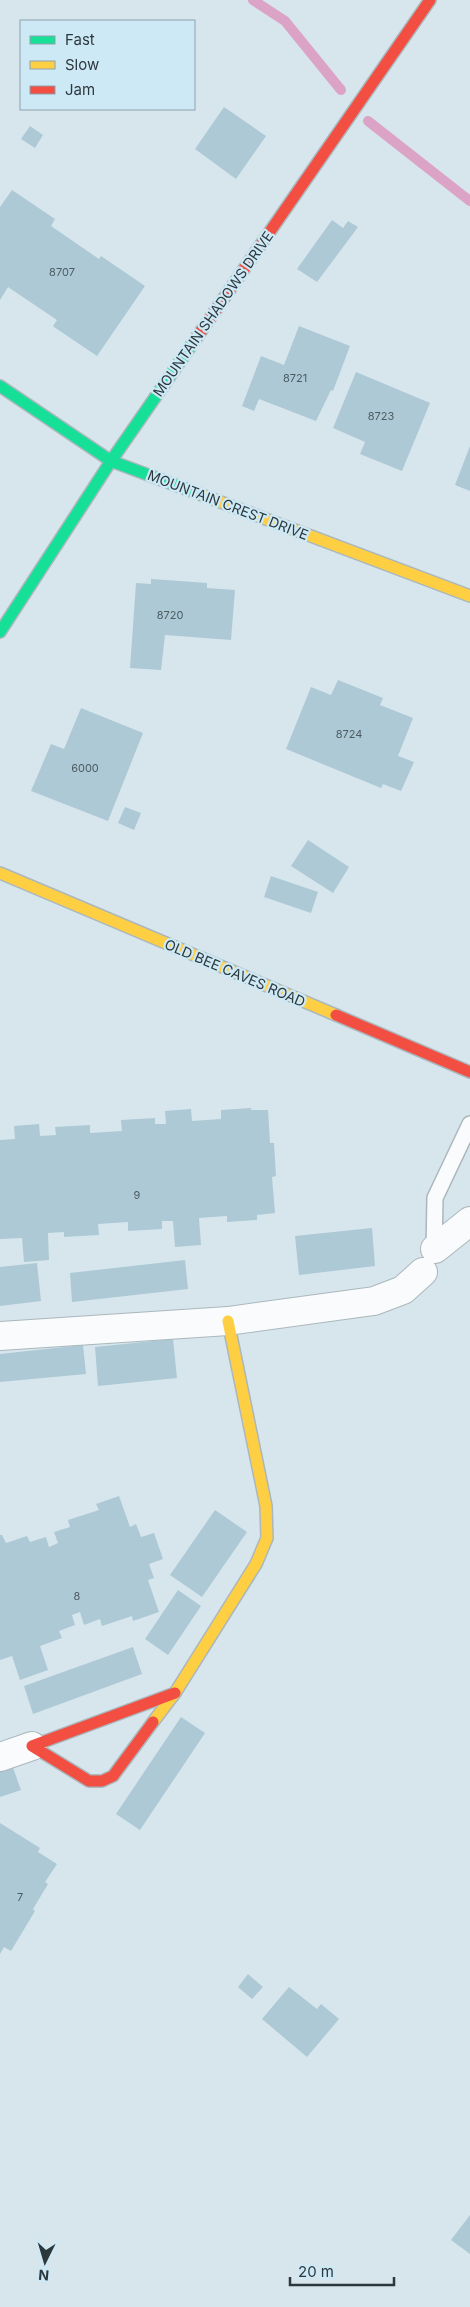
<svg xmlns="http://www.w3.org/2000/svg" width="470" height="2307" viewBox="0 0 470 2307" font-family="Inter,sans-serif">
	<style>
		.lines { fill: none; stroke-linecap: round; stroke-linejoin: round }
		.stream { stroke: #dba4c6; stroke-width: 10 }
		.building { fill: #adc9d5 }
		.lane-casing { stroke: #abb7bc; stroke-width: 18 }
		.street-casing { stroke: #abb7bc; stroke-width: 30 }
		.fast-casing { stroke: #abb7bc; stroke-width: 14 }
		.slow-casing { stroke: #abb7bc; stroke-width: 14 }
		.jam-casing { stroke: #abb7bc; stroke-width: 14 }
		.lane { stroke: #f9fbfc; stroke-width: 15 }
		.street { stroke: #f9fbfc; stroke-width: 28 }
		.fast { stroke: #16e098; stroke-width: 11 }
		.slow { stroke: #ffcf43; stroke-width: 11 }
		.jam { stroke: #f24e42; stroke-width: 11 }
		.labels { text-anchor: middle; stroke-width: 4.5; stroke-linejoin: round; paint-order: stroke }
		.number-label { font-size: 11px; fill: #4d5c63 }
		.street-label { font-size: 14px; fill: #2d383d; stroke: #cee9f6 }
	</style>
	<rect width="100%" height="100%" fill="#d7e6ed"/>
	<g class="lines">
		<g class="stream">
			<polyline points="253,0 285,21 341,90"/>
			<polyline points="368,121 470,201"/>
		</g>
	</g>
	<g class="building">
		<polygon points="224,107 266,136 236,179 195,149"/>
		<polygon points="30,126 43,135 35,148 21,139"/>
		<polygon points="12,190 55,219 51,226 99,259 101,256 145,286 97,356 54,327 53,326 57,320 8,287 0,300 0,207"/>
		<polygon points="332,220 343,228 348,221 358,227 317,282 297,269"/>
		<polygon points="299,326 350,346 333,391 331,390 316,421 259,399 254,411 242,406 261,356 284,365"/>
		<polygon points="356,372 430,403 402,471 360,454 365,442 333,428"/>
		<polygon points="470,446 470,491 455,485"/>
		<polygon points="151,579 207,583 207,588 235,590 231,640 165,635 161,670 130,668 136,583 151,584"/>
		<polygon points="338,680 383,698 380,705 413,718 398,756 414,762 401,791 383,784 381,788 286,749 311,687 331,695"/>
		<polygon points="81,708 143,733 108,821 31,791 51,744 64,749"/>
		<polygon points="125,807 141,813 134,830 118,823"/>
		<polygon points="308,840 349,867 333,893 291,866"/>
		<polygon points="271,876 318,892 311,913 264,897"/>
		<polygon points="251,1108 251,1110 268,1110 270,1143 274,1143 276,1176 272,1177 275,1213 257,1215 257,1220 227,1222 227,1216 199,1218 201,1245 175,1247 173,1221 162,1221 162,1229 128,1231 128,1222 98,1224 99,1235 64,1237 64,1232 48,1233 49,1260 24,1262 22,1238 0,1239 0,1140 15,1139 14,1126 39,1124 40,1136 56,1135 55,1127 90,1125 90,1133 122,1131 121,1120 155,1118 155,1124 166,1124 165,1111 191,1109 192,1121 221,1119 221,1110"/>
		<polygon points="372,1228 375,1266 299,1275 295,1236"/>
		<polygon points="185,1260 188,1289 72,1302 70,1273"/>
		<polygon points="37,1263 41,1301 0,1306 0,1267"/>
		<polygon points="173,1339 177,1378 98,1386 95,1347"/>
		<polygon points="83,1345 86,1374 0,1382 0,1354"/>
		<polygon points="119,1496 130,1527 136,1524 141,1537 154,1533 163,1559 149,1564 154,1578 148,1580 159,1612 133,1621 132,1616 102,1626 100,1619 84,1625 80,1612 72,1615 75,1625 59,1631 62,1638 40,1646 48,1670 20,1680 12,1656 0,1660 0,1535 2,1535 6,1543 27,1536 30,1542 46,1537 49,1547 58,1543 54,1532 70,1527 68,1520 99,1510 96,1504"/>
		<polygon points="215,1510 247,1532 202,1597 170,1575"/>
		<polygon points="178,1590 201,1606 168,1655 145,1639"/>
		<polygon points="133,1647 142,1674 33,1714 24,1686"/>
		<polygon points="181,1717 205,1733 140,1830 116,1814"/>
		<polygon points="11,1762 21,1790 0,1797 0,1766"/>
		<polygon points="0,1823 40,1848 38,1852 57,1864 45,1882 48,1884 33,1909 35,1911 11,1951 4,1947 0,1954"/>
		<polygon points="248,1974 263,1987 252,1999 238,1987"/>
		<polygon points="289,1987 317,2009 321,2004 339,2019 307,2057 262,2019"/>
		<polygon points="470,2215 470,2254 451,2240"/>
	</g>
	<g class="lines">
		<defs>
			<polyline id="lane" points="434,1251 435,1198 470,1124"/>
			<g id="street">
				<polyline points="435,1249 470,1221"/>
				<polyline points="0,1336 228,1321 374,1301 403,1290 423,1272"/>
				<polyline points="0,1757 32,1746"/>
			</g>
			<g id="fast">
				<polyline points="0,386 111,461 202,495"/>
				<polyline points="0,632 111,461 197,337"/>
			</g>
			<g id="slow">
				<polyline points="202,495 470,596"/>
				<polyline points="0,873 336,1015"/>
				<polyline points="153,1722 175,1693 256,1564 267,1538 266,1506 228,1321"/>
			</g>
			<g id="jam">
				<polyline points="197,337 430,0"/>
				<polyline points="336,1015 470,1072"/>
				<polyline points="153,1722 113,1776 102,1781 89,1781 32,1746 175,1693"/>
			</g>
		</defs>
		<use href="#lane" class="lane-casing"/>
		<use href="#street" class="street-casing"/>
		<use href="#fast" class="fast-casing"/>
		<use href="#slow" class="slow-casing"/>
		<use href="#jam" class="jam-casing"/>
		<use href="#lane" class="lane"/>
		<use href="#street" class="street"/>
		<use href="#fast" class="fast"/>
		<use href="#slow" class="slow"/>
		<use href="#jam" class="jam"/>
	</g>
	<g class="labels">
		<g class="number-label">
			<text x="62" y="276">8707</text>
			<text x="295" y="382">8721</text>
			<text x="381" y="420">8723</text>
			<text x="170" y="619">8720</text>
			<text x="349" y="738">8724</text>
			<text x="85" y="772">6000</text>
			<text x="137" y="1199">9</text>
			<text x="77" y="1600">8</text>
			<text x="20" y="1901">7</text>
		</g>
		<g class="street-label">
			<text transform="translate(213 314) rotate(-55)" y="5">MOUNTAIN SHADOWS DRIVE</text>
			<text transform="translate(228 505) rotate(21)" y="5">MOUNTAIN CREST DRIVE</text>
			<text transform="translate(235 973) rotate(23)" y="5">OLD BEE CAVES ROAD</text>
		</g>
	</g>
	<rect x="20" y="20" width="175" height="90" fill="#cee9f6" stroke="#8ea2ac"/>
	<rect x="30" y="36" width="25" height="8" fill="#16e098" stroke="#8ea2ac"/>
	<text x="65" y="45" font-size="15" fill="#2d383d">Fast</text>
	<rect x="30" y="61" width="25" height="8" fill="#ffcf43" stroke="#8ea2ac"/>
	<text x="65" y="70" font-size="15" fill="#2d383d">Slow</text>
	<rect x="30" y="86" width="25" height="8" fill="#f24e42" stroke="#8ea2ac"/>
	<text x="65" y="95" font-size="15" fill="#2d383d">Jam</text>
	<g transform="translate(45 2262) rotate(185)" stroke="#cee9f6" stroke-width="4" paint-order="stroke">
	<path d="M0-4L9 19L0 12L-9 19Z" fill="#2d383d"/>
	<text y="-8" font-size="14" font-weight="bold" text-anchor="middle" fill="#2d383d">N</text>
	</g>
	<path d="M290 2277v8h104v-8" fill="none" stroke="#2d383d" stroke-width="2.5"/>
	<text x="298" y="2277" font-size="15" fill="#2d383d" stroke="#cee9f6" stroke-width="4" paint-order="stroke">20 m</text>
</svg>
